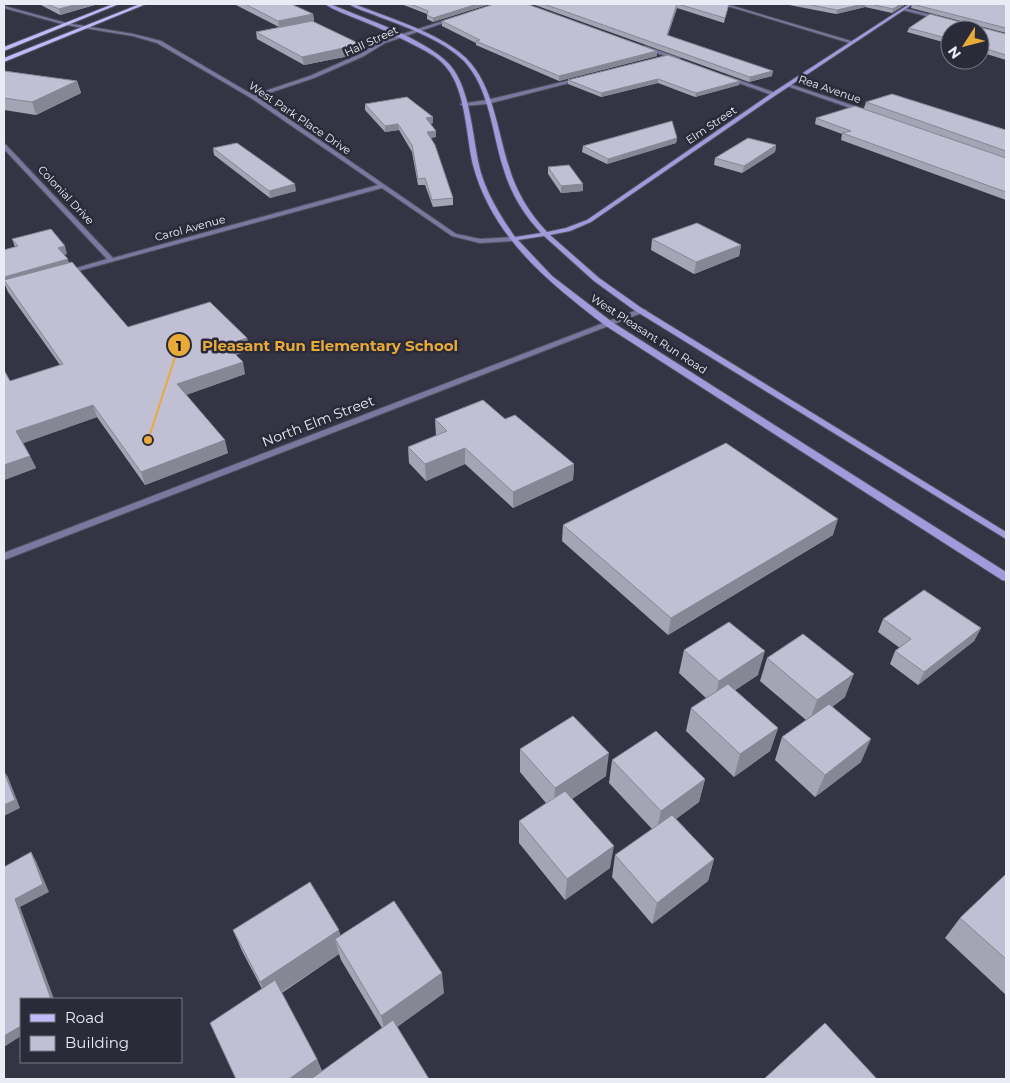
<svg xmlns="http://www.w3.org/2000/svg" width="1010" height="1083" viewBox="0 0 1010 1083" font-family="Montserrat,sans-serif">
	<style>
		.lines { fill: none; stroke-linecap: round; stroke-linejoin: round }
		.street-casing { stroke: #525160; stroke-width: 2 }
		.secondary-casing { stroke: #525160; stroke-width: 2 }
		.primary-casing { stroke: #525160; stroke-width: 2 }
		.street { fill: #7b779f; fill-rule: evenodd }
		.secondary { fill: #a29bdb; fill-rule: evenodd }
		.primary { fill: #c0bafb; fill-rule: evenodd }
		.wall { fill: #a5a4b5; fill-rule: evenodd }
		.shaded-wall { fill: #868694 }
		.building { fill: #c0bfd3; stroke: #868694 }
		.labels { text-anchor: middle; stroke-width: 5; stroke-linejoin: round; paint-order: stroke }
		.far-street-label { font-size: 11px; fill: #ebebf5; stroke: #2b2a39 }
		.street-label { font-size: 14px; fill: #ebebf5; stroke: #2b2a39 }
		.leader { fill: none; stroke: #e9ab38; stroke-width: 2 }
		.callout-dot { fill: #e9ab38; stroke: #2b2a39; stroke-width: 2 }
		.mark-label { font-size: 15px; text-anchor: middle; font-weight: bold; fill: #111 }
		.callout-label { font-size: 15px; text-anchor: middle; font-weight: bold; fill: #e9ab38; stroke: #2b2a39; stroke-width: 5; stroke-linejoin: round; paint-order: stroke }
	</style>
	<rect width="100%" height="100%" fill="#353444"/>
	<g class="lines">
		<defs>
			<g id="street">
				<polygon points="721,4 726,4 854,42 850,43"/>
				<polygon points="4,6 66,23 133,34 161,41 253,95 310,76 360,54 381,41 455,17 455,19 385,43 364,56 314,78 257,97 456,234 480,239 513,237 516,239 513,241 480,243 452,236 382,188 67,274 63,274 63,272 107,259 4,149 4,144 6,145 113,258 378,185 251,98 157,43 133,36 66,25 4,8"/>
				<polygon points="904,8 943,18 944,19 942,20 903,10"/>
				<polygon points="645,46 680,58 680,59 676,60 643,48"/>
				<polygon points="727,76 776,93 776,94 772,95 725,78"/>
				<polygon points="579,78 581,80 487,104 463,106 460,104 487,100"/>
				<polygon points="789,84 866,110 867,111 862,112 787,86"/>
				<polygon points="640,309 643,309 647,311 4,560 4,553"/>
			</g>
			<path id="secondary" d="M 325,4 L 330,4 C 363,18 424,38 449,64 C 472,89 472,141 481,173 C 488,196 501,217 515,237 L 541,233 C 523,214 510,192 503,167 C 492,133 490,89 464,61 C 443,40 404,26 377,16 C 368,12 356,9 349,4 L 354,4 C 389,18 438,32 466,58 C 494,86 497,131 509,167 C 516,191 529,213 547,232 L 566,228 L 587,220 L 772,93 L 909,4 L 913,4 L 776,95 L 591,222 L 570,231 L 550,235 L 599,278 L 640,307 L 1006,532 L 1006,539 L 634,310 L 594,281 L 544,236 L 518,240 L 552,276 L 612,322 L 1006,572 L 1006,581 L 1002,580 L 606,326 C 549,283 492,237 473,165 C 466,136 466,90 446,67 C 439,58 428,52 418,47 C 399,37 380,28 360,20 C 348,15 335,11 325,4 Z"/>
			<g id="primary">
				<polygon points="113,4 119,4 4,51 4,47"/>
				<polygon points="140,4 146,4 4,62 4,58"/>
			</g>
		</defs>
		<use href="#street" class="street-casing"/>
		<use href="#secondary" class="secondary-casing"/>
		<use href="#primary" class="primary-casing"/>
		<use href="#street" class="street"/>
		<use href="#secondary" class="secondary"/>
		<use href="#primary" class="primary"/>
	</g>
	<g class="wall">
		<polygon points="39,4 98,4 60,15"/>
		<polygon points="234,4 291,4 313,14 314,21 312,21 358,43 359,51 349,56 304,65 257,39 256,32 279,27"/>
		<polygon points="401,4 490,4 433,22 427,19 427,14"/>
		<polygon points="532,4 728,4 724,23 677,8 668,35 772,76 749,82"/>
		<polygon points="784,4 906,4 892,13 865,7 836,14"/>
		<polygon points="912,4 1006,4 1006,33 911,8"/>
		<polygon points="930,14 1006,34 1006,60 980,52 980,30 950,30 950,44 907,32 909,28"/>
		<polygon points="442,21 657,56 559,81 476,45 476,43 442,26"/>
		<polygon points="668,55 740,81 739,85 695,97 658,83 601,97 568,84 568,80"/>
		<polygon points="4,71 77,81 81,93 36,115 4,110"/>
		<polygon points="866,102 1006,130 1006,200 841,140 842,134 815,124 816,118 864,108"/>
		<polygon points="365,104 433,123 430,124 436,131 436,137 431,138 453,198 453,205 433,207 425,185 418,185 412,152 399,130 385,132 365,110"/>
		<polygon points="677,138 676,143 607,164 582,152 583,146"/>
		<polygon points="776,145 775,152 742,173 714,165 715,158"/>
		<polygon points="213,148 296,191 270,198 214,155"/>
		<polygon points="548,167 583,184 583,191 561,193 548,174"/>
		<polygon points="12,239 67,254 63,255 69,263 128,327 247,338 250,350 236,355 245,374 186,395 228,453 145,485 97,417 23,443 36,468 4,480 4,370 10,381 60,365 8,292 5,285 4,285 4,250 15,247"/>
		<polygon points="652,239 741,245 739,256 694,274 651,250"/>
		<polygon points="435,419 505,419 574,464 573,480 513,508 465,464 426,481 409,463 408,447 436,436"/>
		<polygon points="563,525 833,535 668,635 562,541"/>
		<polygon points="883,619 981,628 974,641 918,685 890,664 895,651 900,648 878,632"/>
		<polygon points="684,650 758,675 735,690 778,728 770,751 734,777 686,731 691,708 706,698 679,673"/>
		<polygon points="767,658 845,697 832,707 861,762 815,797 775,760 782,737 806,720 760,681"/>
		<polygon points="520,749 606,776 572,799 610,868 565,900 519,843 519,821 546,803 520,772"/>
		<polygon points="612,760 705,779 699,802 676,819 714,859 708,881 652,924 612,877 615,855 652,829 609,783"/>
		<polygon points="1006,874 1006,995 945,938 960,918"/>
		<path d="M 233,930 L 341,935 L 444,993 L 397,1027 L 429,1079 L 236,1079 L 262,989 L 242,951 ZM 339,954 L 341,960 L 382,1028 L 322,1071 L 317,1059 L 282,993 Z"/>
	</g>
	<g class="shaded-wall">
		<polygon points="78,4 98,4 60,15 59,9"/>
		<polygon points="477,4 490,4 433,22 433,18"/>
		<polygon points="677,4 677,8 666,39 667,35"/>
		<polygon points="863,4 866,4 865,7 836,14 837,10"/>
		<polygon points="901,4 906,4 892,13 893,9"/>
		<polygon points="313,14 314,21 279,27 278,21"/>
		<polygon points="358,43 359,51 349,56 304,65 302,57"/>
		<polygon points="657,51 657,56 559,81 559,76"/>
		<polygon points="773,71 772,76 749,82 750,77"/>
		<polygon points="658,79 658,83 601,97 601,93"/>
		<polygon points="77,81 81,93 36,115 32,102"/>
		<polygon points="740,81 739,85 695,97 696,93"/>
		<polygon points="433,117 433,123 426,124 426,118"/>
		<polygon points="398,124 399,130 385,132 385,126"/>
		<polygon points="436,131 436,137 427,138 427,132"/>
		<polygon points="677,138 676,143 607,164 608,159"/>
		<polygon points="776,145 775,152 742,173 744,166"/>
		<polygon points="295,184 296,191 270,198 269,191"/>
		<polygon points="583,184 583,191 561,193 561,186"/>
		<polygon points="741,245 739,256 694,274 696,262"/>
		<polygon points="65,246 67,254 60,255 58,248"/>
		<polygon points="68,259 70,267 4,281 4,277"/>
		<polygon points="247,338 250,350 229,357 226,345"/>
		<polygon points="243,362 245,374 180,397 177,384"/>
		<polygon points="93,405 97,417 21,444 16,431"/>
		<polygon points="225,440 228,453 145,485 141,472"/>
		<polygon points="465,448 465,464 426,481 425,464"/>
		<polygon points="30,456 36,468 4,480 4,465"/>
		<polygon points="574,464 573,480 513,508 513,492"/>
		<polygon points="838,519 833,535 668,635 671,618"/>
		<polygon points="981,628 974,641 918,685 924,672"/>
		<polygon points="765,651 758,675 713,705 719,681"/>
		<polygon points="854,674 845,697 809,723 817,700"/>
		<polygon points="778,728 770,751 734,777 740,754"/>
		<polygon points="871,739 861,762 815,797 825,775"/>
		<polygon points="609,753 606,776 553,811 555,788"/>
		<polygon points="4,771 8,777 20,808 4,816"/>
		<polygon points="705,779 699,802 656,833 661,811"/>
		<polygon points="614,846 610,868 565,900 567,879"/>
		<polygon points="31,852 36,861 49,892 20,907 54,999 51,999 15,899"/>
		<polygon points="714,859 708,881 652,924 657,903"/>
		<polygon points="339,930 345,951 335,939 339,954 268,1001 260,982"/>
		<polygon points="442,973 444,993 386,1035 381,1016"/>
		<polygon points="21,1026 21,1036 4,1047 4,1036"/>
		<polygon points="317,1059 324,1077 321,1079 289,1079"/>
	</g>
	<g class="building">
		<polygon points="47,4 78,4 59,9"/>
		<polygon points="245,4 291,4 313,14 278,21"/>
		<polygon points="411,4 477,4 433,18 427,15 428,11"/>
		<polygon points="494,4 527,4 657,51 559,76 476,41 480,40 442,21"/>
		<polygon points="544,4 677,4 667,35 773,71 750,77"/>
		<polygon points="678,4 729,4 725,18"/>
		<polygon points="806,4 863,4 837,10"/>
		<polygon points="870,4 901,4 893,9"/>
		<polygon points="912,4 1006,4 1006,28"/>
		<polygon points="930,14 1006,34 1006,55 980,47 980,30 950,30 950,39 909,28"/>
		<polygon points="312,21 358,43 348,47 302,57 256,32"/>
		<polygon points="668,55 740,81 696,93 658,79 601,93 568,80"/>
		<polygon points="4,71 77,81 32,102 4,98"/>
		<polygon points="892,94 1006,130 1006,151 866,102"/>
		<polygon points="407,97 433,117 426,118 436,131 427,132 435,145 453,198 432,200 425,178 418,179 412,145 398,124 385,126 365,104"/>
		<polygon points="855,106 1006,158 1006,192 842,133 851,131 816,118"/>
		<polygon points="672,121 677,138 608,159 583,146"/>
		<polygon points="748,138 776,145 744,166 715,158"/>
		<polygon points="237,143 295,184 269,191 213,148"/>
		<polygon points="569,165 583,184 561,186 548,167"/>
		<polygon points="697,223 741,245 696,262 652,239"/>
		<polygon points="51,229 65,246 58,248 68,259 4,277 4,250 18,246 12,239"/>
		<polygon points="72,262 128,327 210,302 247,338 226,345 243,362 177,384 225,440 141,472 93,405 16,431 30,456 4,465 4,370 10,381 63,364 4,280"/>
		<polygon points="483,400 505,419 515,415 574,464 513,492 465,448 425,464 408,447 447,431 435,419"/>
		<polygon points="726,443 838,519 671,618 563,525"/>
		<polygon points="924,590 981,628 924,672 895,651 911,639 883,619"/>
		<polygon points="729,622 765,651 719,681 684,650"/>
		<polygon points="803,634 854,674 817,700 767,658"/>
		<polygon points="728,684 778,728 740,754 691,708"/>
		<polygon points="829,704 871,739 825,775 782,737"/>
		<polygon points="573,716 609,753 555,788 520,749"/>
		<polygon points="656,731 705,779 661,811 612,760"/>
		<polygon points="4,772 15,800 4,805"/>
		<polygon points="565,791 614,846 567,879 519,821"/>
		<polygon points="672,815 714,859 657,903 615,855"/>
		<polygon points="31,852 43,884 15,899 51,999 21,999 21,1026 4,1036 4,867"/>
		<polygon points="1006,874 1006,959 960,918"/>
		<polygon points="310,882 339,930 260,982 233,930"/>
		<polygon points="394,901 442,973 381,1016 335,939"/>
		<polygon points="275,980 317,1059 289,1079 236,1079 210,1023"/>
		<polygon points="393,1020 429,1079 311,1079"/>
		<polygon points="825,1023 877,1079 764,1079"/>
	</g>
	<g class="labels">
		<g class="far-street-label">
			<text transform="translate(371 41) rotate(-25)" y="4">Hall Street</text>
			<text transform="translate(830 89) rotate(19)" y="4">Rea Avenue</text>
			<text transform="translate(300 118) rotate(34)" y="4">West Park Place Drive</text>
			<text transform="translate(711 125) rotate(-34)" y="4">Elm Street</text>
			<text transform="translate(66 195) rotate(47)" y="4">Colonial Drive</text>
			<text transform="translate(190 228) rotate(-15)" y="4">Carol Avenue</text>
			<text transform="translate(649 334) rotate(33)" y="4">West Pleasant Run Road</text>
		</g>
		<g class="street-label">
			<text transform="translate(318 421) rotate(-21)" y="5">North Elm Street</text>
		</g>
	</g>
	<path class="leader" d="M148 440L179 345"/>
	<g class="callout-dot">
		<circle cx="148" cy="440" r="5"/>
		<circle cx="179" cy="345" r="12"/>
	</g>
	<g class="mark-label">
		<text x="179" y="351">1</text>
	</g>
	<g class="callout-label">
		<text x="330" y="351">Pleasant Run Elementary School</text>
	</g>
	<rect width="1010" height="1083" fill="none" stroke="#ebebf5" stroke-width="10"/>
	<rect x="20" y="998" width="162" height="65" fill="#2b2a39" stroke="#787784"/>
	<rect x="30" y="1014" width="25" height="8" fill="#c0bafb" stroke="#787784"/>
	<text x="65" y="1023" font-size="15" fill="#ebebf5">Road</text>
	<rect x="30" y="1036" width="25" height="15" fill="#c0bfd3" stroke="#787784"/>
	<text x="65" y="1048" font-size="15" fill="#ebebf5">Building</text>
	<g transform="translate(965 45) rotate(234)"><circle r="24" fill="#2b2a39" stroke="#787784"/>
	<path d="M0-4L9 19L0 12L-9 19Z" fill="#e9ab38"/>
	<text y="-8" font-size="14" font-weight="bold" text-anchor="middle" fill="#ebebf5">N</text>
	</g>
</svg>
